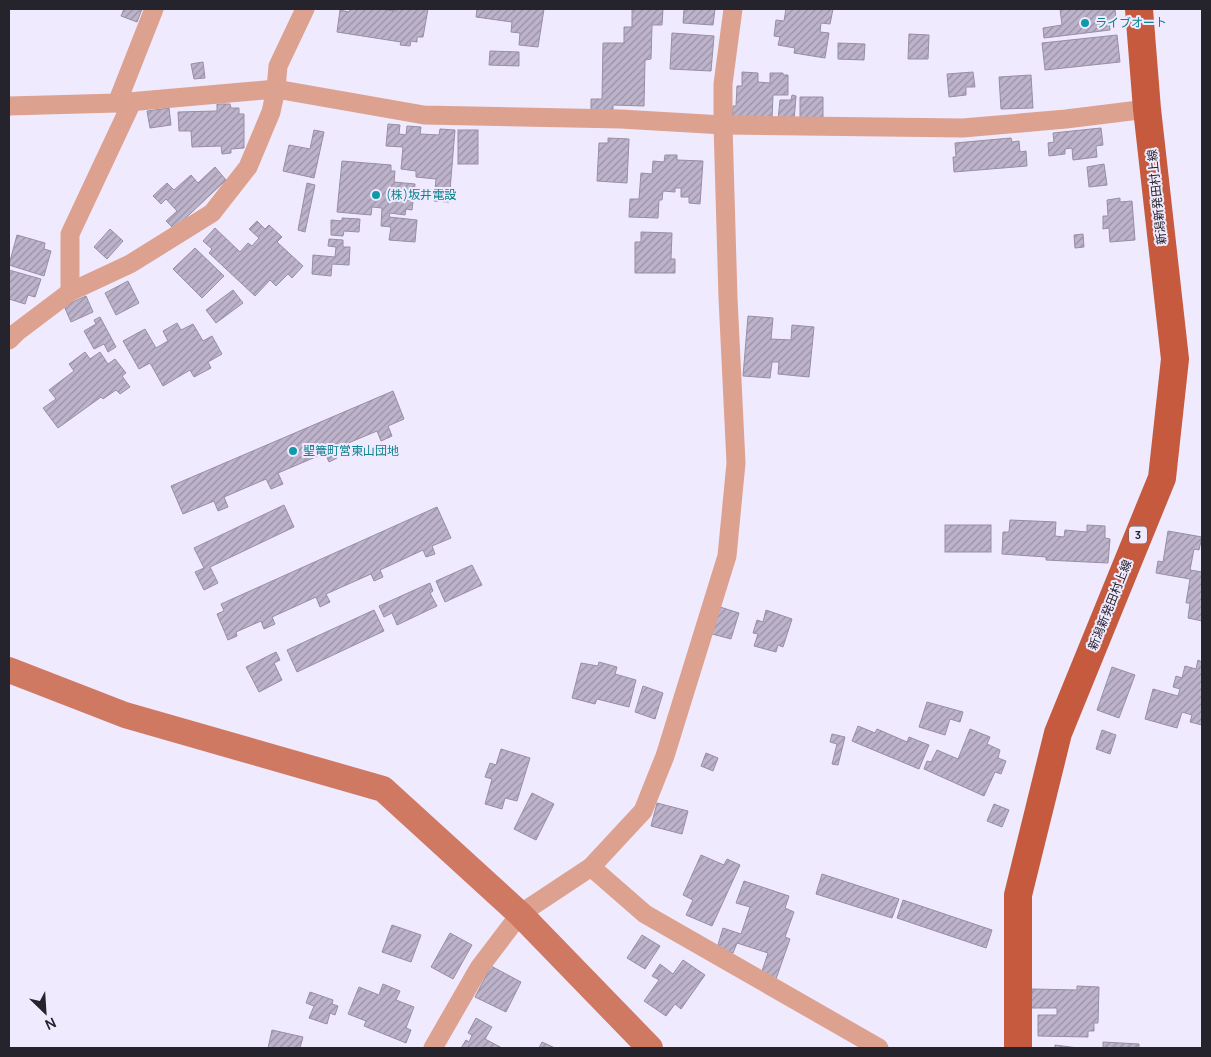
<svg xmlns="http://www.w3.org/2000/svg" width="1211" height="1057" viewBox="0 0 1211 1057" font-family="Manrope,'Noto Sans JP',sans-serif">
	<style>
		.building { fill: url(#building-hatch); stroke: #988ea5 }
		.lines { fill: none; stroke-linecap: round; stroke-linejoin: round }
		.street { stroke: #dda190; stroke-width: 19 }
		.secondary { stroke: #d07962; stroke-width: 26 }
		.primary { stroke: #c55a3e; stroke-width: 28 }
		.culture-dot { fill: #0f9aa8; stroke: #f0eafe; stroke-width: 2 }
		.labels { text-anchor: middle; stroke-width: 4; stroke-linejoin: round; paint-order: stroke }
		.shield { fill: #f0eafe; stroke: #625f6b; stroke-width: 1 }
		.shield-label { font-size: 11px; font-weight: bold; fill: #25232c }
		.culture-label { font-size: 12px; fill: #0d838f; stroke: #f0eafe; text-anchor: start }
		.street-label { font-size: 12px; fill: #25232c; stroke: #f0eafe }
	</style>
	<defs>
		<pattern id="building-hatch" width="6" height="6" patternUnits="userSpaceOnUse" patternTransform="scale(1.25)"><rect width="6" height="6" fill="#bdb3cb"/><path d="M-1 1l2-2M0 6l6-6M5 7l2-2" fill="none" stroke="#9991a5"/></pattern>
	</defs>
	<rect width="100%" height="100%" fill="#f0eafe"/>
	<g class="building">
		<polygon points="124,9 142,9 137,22 121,16"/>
		<polygon points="350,9 379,9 397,11 397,9 428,9 423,37 417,37 417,42 411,41 410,46 400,45 401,42 337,32 340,10 349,12"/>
		<polygon points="477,9 544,9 538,47 519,45 520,33 511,32 512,22 476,17"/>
		<polygon points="632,9 663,9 662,25 652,25 651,59 645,60 644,106 613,105 613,111 591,111 591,99 602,99 603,43 624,43 624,27 632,27"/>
		<polygon points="684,9 715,9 713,25 683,23"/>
		<polygon points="786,9 833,9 830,24 821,23 820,32 829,33 825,58 794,53 795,48 778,45 780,37 774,36 776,20 784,21"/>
		<polygon points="1060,9 1115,9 1116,20 1109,21 1110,30 1044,38 1043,28 1062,25"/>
		<polygon points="672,33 714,36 711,71 670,69"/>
		<polygon points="909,34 929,35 928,59 908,59"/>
		<polygon points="1117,35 1120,62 1045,70 1042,43"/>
		<polygon points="838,43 865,44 864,60 838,59"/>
		<polygon points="490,51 519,52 519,66 489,65"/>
		<polygon points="203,62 205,78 194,79 191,64"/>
		<polygon points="742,72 758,73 758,82 770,83 770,73 783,73 783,75 788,75 788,95 773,95 772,119 732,119 733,106 736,106 737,86 742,86"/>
		<polygon points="973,72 975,87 966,87 966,95 949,97 947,74"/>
		<polygon points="1031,75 1033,108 1001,109 999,77"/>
		<polygon points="792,95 796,96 794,121 778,120 780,100 791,100"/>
		<polygon points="800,97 823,97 823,120 800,121"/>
		<polygon points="217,104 230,104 231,108 239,108 239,114 244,114 244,148 231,149 231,153 222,154 221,146 192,147 191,131 179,131 178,112 217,111"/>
		<polygon points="169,108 171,125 150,128 147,111"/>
		<polygon points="388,124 400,125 399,134 406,135 407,126 421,127 420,134 439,135 440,129 455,130 449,202 434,201 436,179 416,177 416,171 401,169 403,147 386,146"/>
		<polygon points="1101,128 1103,145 1096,146 1097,157 1073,160 1072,148 1065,149 1065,154 1049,156 1048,143 1054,142 1053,133"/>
		<polygon points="314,130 324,132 314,178 283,171 289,145 310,149"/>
		<rect x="458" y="130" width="20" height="34"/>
		<polygon points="608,138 629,139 627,183 597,181 599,143 608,143"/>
		<polygon points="1011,138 1012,142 1019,141 1020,152 1026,151 1027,166 954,172 953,157 956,157 955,143"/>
		<polygon points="665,155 677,155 677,160 703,161 700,204 689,203 689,197 681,197 681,188 675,188 675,192 663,191 662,200 659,200 658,218 629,217 630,199 639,199 641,173 652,174 653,161 664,162"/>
		<polygon points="342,161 391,165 391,171 395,171 394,182 415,184 412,210 406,209 405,215 390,213 389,217 417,220 415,242 389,240 391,227 381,226 382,208 372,207 371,215 337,212"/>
		<polygon points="1104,164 1107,185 1089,187 1087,167"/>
		<polygon points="215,167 226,180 174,229 166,221 177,211 166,199 161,204 153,196 167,183 174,190 191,175 198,183"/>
		<polygon points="307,183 315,185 305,232 298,230"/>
		<polygon points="1120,198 1120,202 1132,201 1135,240 1110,242 1109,228 1103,229 1103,216 1108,216 1107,200"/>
		<polygon points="342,218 360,219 359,232 344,231 343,236 331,235 331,220 342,221"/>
		<polygon points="257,221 265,229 269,225 282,237 277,242 303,266 292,278 288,274 276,286 270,280 255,296 209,253 212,249 203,241 215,228 240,252 248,243 252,246 259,238 249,229"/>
		<polygon points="110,229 123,241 107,259 94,247"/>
		<polygon points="641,232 672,233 671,259 675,259 675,273 635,273 635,242 641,242"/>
		<polygon points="1083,234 1084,247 1075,248 1074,235"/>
		<polygon points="17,235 45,243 44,249 51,251 44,276 9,265"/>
		<polygon points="329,239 343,240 343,247 350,247 349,265 332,264 331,276 312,274 313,255 335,257 336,247 328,246"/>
		<polygon points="195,248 224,276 202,298 173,269"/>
		<polygon points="9,270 41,279 35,297 28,295 25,304 9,299"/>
		<polygon points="128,281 139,303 116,315 105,293"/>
		<polygon points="233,290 243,303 216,323 206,310"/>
		<polygon points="86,296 93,312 71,322 64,306"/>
		<polygon points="748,316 773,318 771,339 791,340 792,325 814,327 809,377 778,374 779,362 772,362 770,378 743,376"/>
		<polygon points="100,317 116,347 108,352 104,344 94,349 84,331 96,324 94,320"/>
		<polygon points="177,323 181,330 193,324 203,341 212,336 222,354 208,362 211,368 194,377 190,370 163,386 150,363 139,369 123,341 145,329 156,348 168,341 163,331"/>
		<polygon points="85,352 90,359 100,352 108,364 115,359 126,373 122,376 130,387 120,394 116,390 103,399 101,397 58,428 43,408 56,399 49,390 74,371 69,364"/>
		<polygon points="393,391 404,419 388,426 392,436 381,441 377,431 334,449 337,458 329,462 325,453 278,473 283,484 271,489 266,479 224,497 228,507 218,511 214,501 183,514 171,486"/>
		<polygon points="284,505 294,527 210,567 218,583 204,590 195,572 204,568 194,548"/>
		<polygon points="437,507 451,538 432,546 435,554 426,557 423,550 380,570 383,577 374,581 371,574 326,594 330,602 320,607 316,597 272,617 275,624 264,629 261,621 236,632 237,636 228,640 217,614 224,611 221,604"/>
		<polygon points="1010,520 1056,522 1055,536 1064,537 1065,530 1087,532 1087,525 1105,526 1105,538 1110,539 1108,563 1046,560 1046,557 1002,554 1003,532 1009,532"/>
		<rect x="945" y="525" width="46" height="27"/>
		<polygon points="1168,531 1202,537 1199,550 1194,549 1190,570 1202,572 1202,621 1188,618 1190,603 1186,603 1190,579 1156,573 1158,561 1163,562"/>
		<polygon points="472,565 482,585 445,602 436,581"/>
		<polygon points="430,583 433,591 430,593 437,606 397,625 392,613 384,617 379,606"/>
		<polygon points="720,607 739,613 731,639 712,634"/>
		<polygon points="374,610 384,631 297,672 287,650"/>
		<polygon points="766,610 792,619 783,647 778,645 776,652 754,646 758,634 753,633 757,620 763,622"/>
		<polygon points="276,652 280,660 274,663 282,680 259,692 246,667"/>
		<polygon points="1198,660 1202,662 1202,725 1190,722 1192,715 1182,712 1177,728 1145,719 1153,689 1178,696 1180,689 1173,687 1176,676 1182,678 1185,666 1196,669"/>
		<polygon points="599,662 617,667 615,674 636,680 629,707 597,699 595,704 572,698 581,663 598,666"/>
		<polygon points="1112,667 1135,675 1119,718 1097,710"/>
		<polygon points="643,686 663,693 655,719 635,712"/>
		<polygon points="927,702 963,712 960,722 950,719 945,735 919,727"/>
		<polygon points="858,726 875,733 877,729 907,742 909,737 929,745 919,769 852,741"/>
		<polygon points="970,729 990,737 987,744 1000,750 998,758 1006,761 1001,774 995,772 984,796 924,769 927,761 931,762 937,750 958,759"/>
		<polygon points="1102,730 1116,735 1110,754 1096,749"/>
		<polygon points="832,734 845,737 838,765 832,764 837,744 830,742"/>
		<polygon points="501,749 530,758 517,801 505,798 502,809 485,804 492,779 485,777 490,763 496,765"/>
		<polygon points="706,753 718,758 713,771 701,766"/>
		<polygon points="532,793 554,804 536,840 514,829"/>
		<polygon points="657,803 688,811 682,834 651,826"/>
		<polygon points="994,804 1009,810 1002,827 987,821"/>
		<polygon points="701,855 724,865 727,859 740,865 712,926 686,915 693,900 683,895"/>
		<polygon points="822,874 899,899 892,918 816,894"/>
		<polygon points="744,881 789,896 785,908 794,912 785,937 790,939 776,979 761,974 768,953 737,943 733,953 717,948 723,928 741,934 750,907 736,903"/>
		<polygon points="903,900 992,930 986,948 897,918"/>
		<polygon points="392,925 421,935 411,962 382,952"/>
		<polygon points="450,933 472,945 453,979 431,967"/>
		<polygon points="642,935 660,946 645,969 627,958"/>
		<polygon points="683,960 705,975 681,1009 675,1004 666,1016 644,1001 659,980 652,976 660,964 673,974"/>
		<polygon points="491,966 521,982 506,1012 475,997"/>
		<polygon points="383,984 400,991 396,1000 414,1007 406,1028 411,1030 406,1043 364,1026 366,1021 348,1014 359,987 379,995"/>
		<polygon points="1077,986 1099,987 1098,1023 1094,1023 1094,1031 1088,1031 1088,1037 1038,1036 1038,1015 1057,1015 1057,1008 1031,1008 1032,989 1077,990"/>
		<polygon points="310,992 333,1000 332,1004 338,1006 335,1015 330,1013 327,1024 309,1018 314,1006 306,1003"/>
		<polygon points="476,1018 492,1027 485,1039 502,1048 461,1048 466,1040 469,1042 472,1035 468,1033"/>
		<polygon points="272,1030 303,1037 300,1048 268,1048"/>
		<polygon points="542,1042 555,1048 539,1048"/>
		<polygon points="1103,1042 1139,1044 1139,1048 1103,1048"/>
		<polygon points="1055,1045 1078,1048 1055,1048"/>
	</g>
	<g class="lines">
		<g class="street">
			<polyline points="117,103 154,9"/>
			<polyline points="9,106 117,103 276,89 424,115 621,119 723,125 963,128 1066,119 1147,109"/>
			<polyline points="70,292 70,234 132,102"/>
			<polyline points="9,340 17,332 70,292 130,264 212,213 248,167 271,112 276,89 278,66 305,9"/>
			<polyline points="591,867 645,914 879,1048"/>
			<polyline points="433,1048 479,968 520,914 591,867 643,811 665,756 727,556 736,463 728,298 723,125 723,84 733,9"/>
		</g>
		<polyline class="secondary" points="9,670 125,715 383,789 520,914 650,1048"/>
		<polyline class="primary" points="1018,1048 1018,895 1058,733 1162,478 1175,359 1147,109 1139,9"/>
	</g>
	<g class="culture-dot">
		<circle cx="1085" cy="23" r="5"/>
		<circle cx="376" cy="195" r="5"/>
		<circle cx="293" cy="451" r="5"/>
	</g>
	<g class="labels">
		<rect class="shield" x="1129" y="526.5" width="18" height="17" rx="4"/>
		<g class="shield-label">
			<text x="1138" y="539">3</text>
		</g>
		<g class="culture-label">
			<text x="1095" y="27">ライブオート</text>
			<text x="386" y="199">(株)坂井電設</text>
			<text x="303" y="455">聖篭町営東山団地</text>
		</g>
		<g class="street-label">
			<text transform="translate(1157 197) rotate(-96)" y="4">新潟新発田村上線</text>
			<text transform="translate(1110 605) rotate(-68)" y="4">新潟新発田村上線</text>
		</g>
	</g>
	<rect width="1211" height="1057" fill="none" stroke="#25232c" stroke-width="20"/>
	<g transform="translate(45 1012) rotate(155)" stroke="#f0eafe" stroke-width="4" paint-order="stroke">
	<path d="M0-4L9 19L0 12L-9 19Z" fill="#25232c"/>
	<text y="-8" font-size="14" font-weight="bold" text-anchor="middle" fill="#25232c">N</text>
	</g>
</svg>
